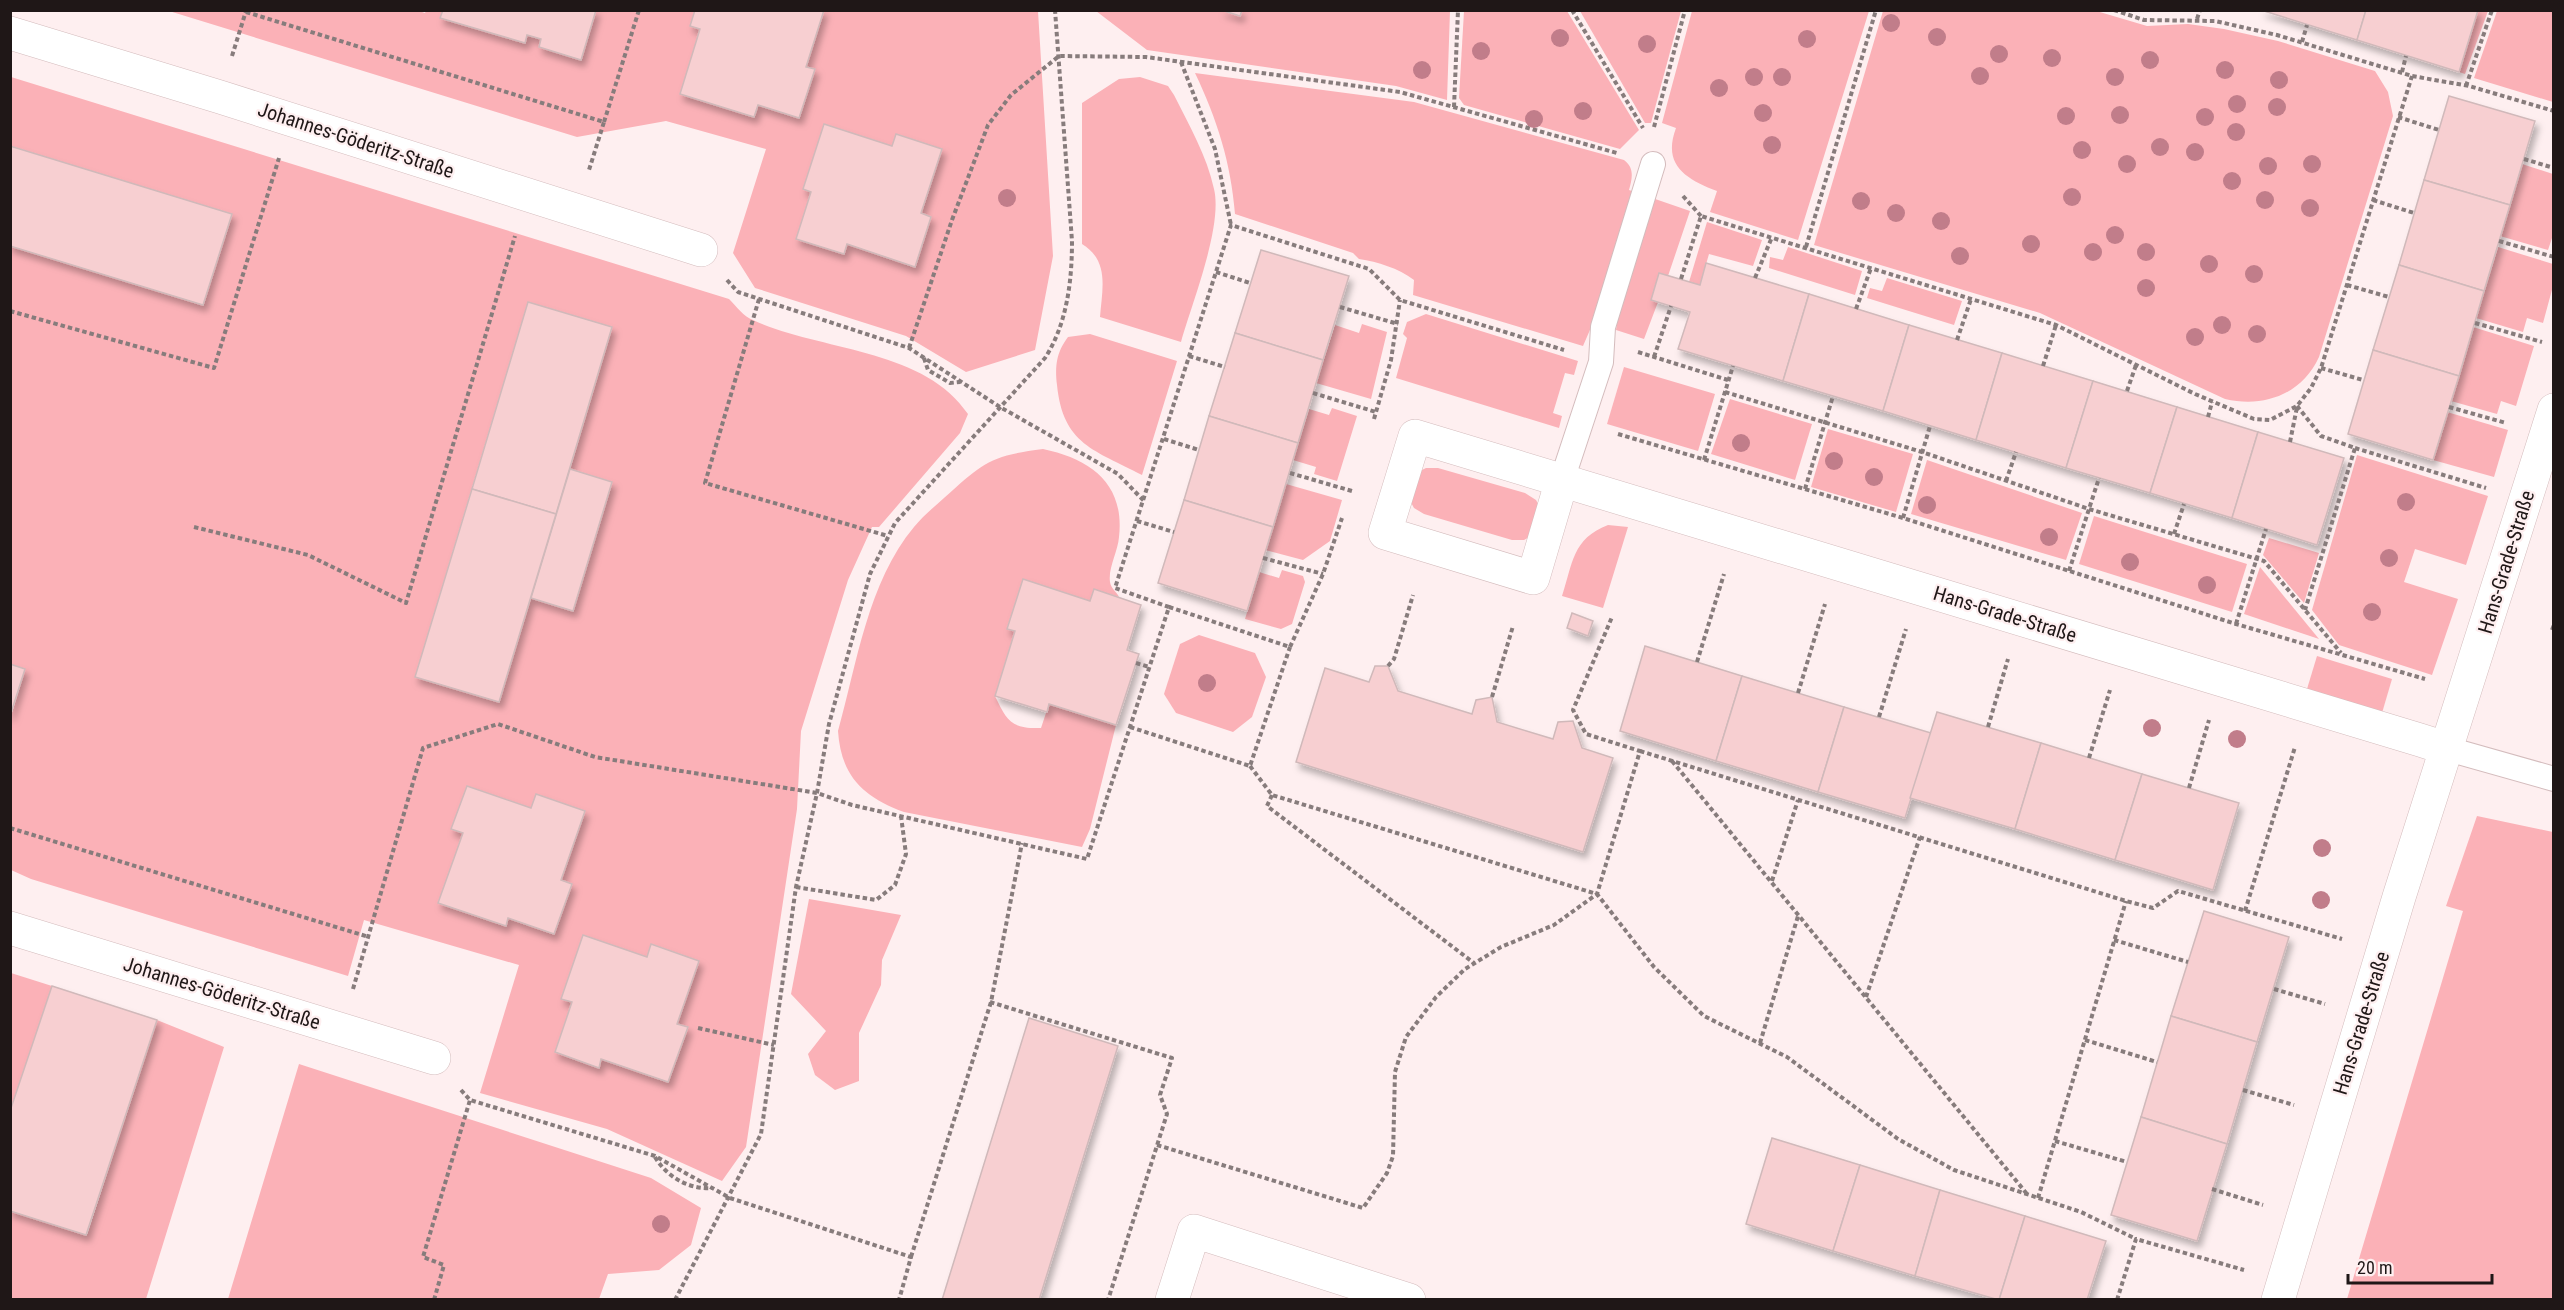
<svg xmlns="http://www.w3.org/2000/svg" width="2564" height="1310" viewBox="0 0 2564 1310" font-family="'Roboto Condensed',sans-serif">
	<style>
		.green { fill: #fbb1b7; fill-rule: evenodd }
		.building { fill: #f7cfd1; stroke: #d0b9ba; stroke-width: 1.5; filter: url(#shadow) }
		.lines { fill: none; stroke-linecap: round; stroke-linejoin: round }
		.service-casing { stroke: #d4bcbd; stroke-width: 26 }
		.minor-casing { stroke: #d4bcbd; stroke-width: 34 }
		.path { stroke: #877c7c; stroke-width: 4; stroke-dasharray: 4.5 3; stroke-linecap: butt }
		.service { stroke: #fff; stroke-width: 24 }
		.minor { stroke: #fff; stroke-width: 33 }
		.tree { fill: #c17d8a }
		.labels { text-anchor: middle; stroke-width: 4.5; stroke-linejoin: round; paint-order: stroke }
		.street-label { font-size: 20px; fill: #1f1717; stroke: #feeff0 }
	</style>
	<defs>
		<filter id="shadow"><feDropShadow dx="3.5" dy="6" stdDeviation="3" flood-color="#0004"/></filter>
	</defs>
	<rect width="100%" height="100%" fill="#feeff0"/>
	<g class="green">
		<path d="M 416,10 L 425,13 L 426,11 L 443,11 L 441,17 L 525,42 L 527,35 L 541,39 L 539,47 L 581,60 L 596,11 L 695,11 L 690,25 L 700,29 L 680,94 L 754,117 L 758,105 L 799,118 L 814,70 L 806,67 L 824,11 L 1038,11 L 1053,256 L 1035,350 L 966,372 L 906,336 L 755,288 L 733,253 L 766,149 L 666,121 L 577,137 L 169,11 ZM 824,124 L 892,146 L 897,134 L 941,149 L 921,213 L 931,217 L 915,267 L 847,244 L 844,254 L 796,239 L 811,192 L 803,189 Z"/>
		<polygon points="1221,10 1239,16 1242,10 1450,11 1447,100 1396,86 1147,50 1096,11"/>
		<path d="M 2093,10 L 2147,26 L 2188,24 L 2224,29 L 2278,41 L 2375,71 L 2388,92 L 2393,116 L 2319,357 C 2302,394 2265,408 2225,399 L 2040,313 L 1814,245 L 1883,11 Z"/>
		<polygon points="1464,11 1567,11 1639,130 1620,149 1464,105 1459,98"/>
		<polygon points="1580,11 1681,11 1651,123 1645,123"/>
		<path d="M 1692,11 L 1869,11 L 1798,240 L 1710,212 L 1717,191 C 1686,179 1662,165 1676,128 L 1662,123 Z"/>
		<polygon points="2478,11 2488,11 2465,74 2459,72"/>
		<polygon points="2497,11 2553,11 2553,102 2474,78"/>
		<path d="M 1195,73 L 1414,102 L 1624,160 C 1635,168 1632,179 1629,190 L 1690,211 L 1668,276 L 1659,273 L 1651,300 L 1658,302 L 1644,339 L 1616,330 L 1617,323 L 1596,316 L 1583,346 L 1413,295 L 1414,280 C 1398,268 1378,262 1359,259 L 1353,253 L 1235,214 C 1231,163 1217,119 1195,73 Z"/>
		<path d="M 11,77 L 729,299 C 736,306 744,317 753,320 C 820,351 924,348 968,414 L 960,433 L 879,527 L 872,527 L 848,580 L 801,731 L 797,809 L 746,1147 L 722,1181 L 607,1129 L 480,1093 L 519,965 L 364,920 L 348,976 L 31,879 L 11,870 L 11,716 L 25,669 L 10,664 L 10,246 L 203,305 L 232,215 L 11,146 ZM 528,302 L 612,328 L 570,469 L 612,482 L 573,610 L 531,598 L 499,702 L 415,677 ZM 467,786 L 531,808 L 536,794 L 585,811 L 561,880 L 571,884 L 508,918 L 505,926 L 438,903 L 463,833 L 452,828 ZM 583,935 L 647,957 L 652,944 L 699,961 L 677,1024 L 688,1028 L 668,1082 L 601,1059 L 598,1067 L 555,1052 L 572,1002 L 561,998 Z"/>
		<path d="M 1140,77 L 1168,86 L 1174,95 C 1189,125 1207,156 1214,189 C 1223,226 1192,303 1181,342 L 1100,317 C 1102,290 1110,261 1082,244 L 1082,103 L 1119,79 Z"/>
		<polygon points="2522,164 2553,174 2553,235 2548,250 2500,236"/>
		<polygon points="1707,222 1762,240 1753,266 1709,254 1700,285 1689,282"/>
		<polygon points="1788,247 1862,271 1855,295 1769,268 1770,257 1783,260"/>
		<polygon points="2498,247 2553,264 2553,286 2543,323 2527,318 2523,332 2476,318"/>
		<polygon points="1887,278 1962,301 1954,325 1867,298 1870,288 1882,291"/>
		<polygon points="1426,314 1578,361 1574,375 1565,373 1553,413 1562,416 1559,428 1396,378 1407,338 1403,334 1407,322"/>
		<polygon points="1362,324 1387,332 1371,399 1316,383 1335,325 1359,333"/>
		<polygon points="2473,327 2534,346 2516,406 2501,401 2497,414 2451,401"/>
		<path d="M 1090,334 L 1177,361 L 1142,475 C 1095,450 1063,445 1057,385 C 1055,366 1056,353 1068,337 Z"/>
		<polygon points="1624,367 1715,394 1698,451 1607,424"/>
		<polygon points="1730,399 1812,424 1795,480 1711,454"/>
		<polygon points="1332,408 1357,416 1337,481 1314,474 1316,467 1293,460 1309,409 1329,415"/>
		<polygon points="2447,412 2508,430 2494,477 2433,460"/>
		<polygon points="1828,429 1913,454 1896,512 1811,487"/>
		<path d="M 1043,449 C 1091,459 1125,484 1119,537 C 1118,551 1108,568 1110,582 C 1111,589 1117,592 1119,597 L 1094,590 L 1090,601 L 1023,579 L 1007,628 L 1015,631 L 995,696 C 1007,721 1011,729 1041,728 L 1049,704 L 1116,725 L 1090,829 L 1082,847 L 904,812 C 863,797 841,776 838,731 C 857,663 868,582 914,527 C 923,516 934,507 944,498 C 983,463 989,456 1043,449 Z"/>
		<polygon points="2357,455 2488,496 2466,565 2415,549 2404,582 2458,599 2432,675 2339,645 2312,610"/>
		<polygon points="1927,460 2082,513 2066,560 1911,514"/>
		<polygon points="1426,468 1438,468 1525,493 1536,500 1542,511 1535,534 1524,540 1512,540 1424,514 1414,508 1408,497 1414,474"/>
		<polygon points="1286,484 1342,500 1330,541 1303,560 1265,550"/>
		<polygon points="2094,516 2247,564 2232,612 2079,564"/>
		<path d="M 1608,525 L 1628,527 L 1603,608 L 1562,596 C 1573,563 1572,539 1608,525 Z"/>
		<polygon points="2269,538 2319,553 2304,603 2263,555"/>
		<polygon points="2260,567 2319,639 2244,614"/>
		<polygon points="1282,570 1303,576 1305,582 1292,624 1281,629 1245,619 1259,572 1279,578"/>
		<polygon points="1199,635 1255,653 1266,677 1252,717 1233,732 1176,713 1164,694 1180,644"/>
		<polygon points="2317,656 2392,679 2382,713 2307,689"/>
		<polygon points="2477,816 2553,832 2553,1299 2347,1299 2463,911 2446,906"/>
		<polygon points="809,899 901,915 882,960 881,985 859,1033 859,1081 835,1090 815,1075 808,1054 826,1031 791,994"/>
		<polygon points="11,973 52,986 11,1111"/>
		<polygon points="157,1020 224,1047 146,1299 11,1300 11,1211 87,1235"/>
		<polygon points="299,1064 651,1178 701,1208 691,1245 659,1270 608,1274 599,1299 228,1299"/>
	</g>
	<g class="building">
		<polygon points="443,10 596,10 581,60 539,47 541,39 527,35 525,43 440,18"/>
		<polygon points="695,10 824,10 806,67 815,69 799,118 758,105 754,117 680,94 700,29 690,26"/>
		<polygon points="1221,10 1242,10 1240,16"/>
		<polygon points="2261,10 2366,10 2357,40"/>
		<polygon points="2366,10 2478,10 2459,72 2357,40"/>
		<polygon points="2449,96 2535,121 2510,205 2424,180"/>
		<polygon points="824,124 892,146 896,134 942,149 921,213 931,217 915,267 847,244 844,254 796,239 811,192 803,189"/>
		<polygon points="10,146 232,214 203,305 10,246"/>
		<polygon points="2424,180 2510,205 2484,291 2399,265"/>
		<polygon points="1261,250 1349,276 1323,360 1235,333"/>
		<polygon points="1706,263 1809,294 1783,381 1678,349 1690,312 1651,300 1659,273 1700,285"/>
		<polygon points="2399,265 2484,291 2459,376 2373,350"/>
		<polygon points="1809,294 1909,325 1883,411 1783,381"/>
		<polygon points="528,302 612,327 556,514 472,489"/>
		<polygon points="1909,325 2002,353 1976,440 1883,411"/>
		<polygon points="1235,333 1323,360 1298,443 1209,416"/>
		<polygon points="2373,350 2459,376 2433,460 2348,434"/>
		<polygon points="2002,353 2093,381 2066,468 1976,440"/>
		<polygon points="2093,381 2177,407 2150,493 2066,468"/>
		<polygon points="2177,407 2258,432 2232,518 2150,493"/>
		<polygon points="1209,416 1298,443 1273,527 1184,500"/>
		<polygon points="2258,432 2344,458 2317,545 2232,518"/>
		<polygon points="570,469 612,482 573,611 531,598"/>
		<polygon points="472,489 556,514 499,702 415,677"/>
		<polygon points="1184,500 1273,527 1247,611 1158,583"/>
		<polygon points="1023,579 1090,601 1094,589 1141,605 1127,650 1139,654 1116,725 1049,704 1047,712 995,696 1015,631 1007,629"/>
		<polygon points="1572,613 1593,621 1588,636 1567,628"/>
		<polygon points="1645,646 1742,676 1716,761 1620,731"/>
		<polygon points="10,664 25,669 10,716"/>
		<polygon points="1375,666 1388,666 1398,691 1472,714 1476,700 1492,697 1497,722 1553,739 1558,722 1573,721 1582,748 1613,758 1583,852 1296,762 1325,668 1369,682"/>
		<polygon points="1742,676 1844,707 1818,792 1716,761"/>
		<polygon points="1844,707 1931,733 1905,818 1818,792"/>
		<polygon points="1937,712 2041,743 2015,829 1910,798"/>
		<polygon points="2041,743 2142,774 2115,860 2015,829"/>
		<polygon points="2142,774 2239,803 2213,890 2115,860"/>
		<polygon points="467,786 531,808 536,794 585,811 561,880 572,884 554,934 508,918 506,926 438,903 463,833 451,829"/>
		<polygon points="2204,911 2289,937 2257,1042 2171,1016"/>
		<polygon points="583,935 647,957 651,944 699,961 677,1024 688,1027 668,1082 601,1059 599,1068 555,1052 572,1002 561,999"/>
		<polygon points="52,986 157,1020 86,1235 10,1211 10,1111"/>
		<polygon points="2171,1016 2257,1042 2227,1144 2141,1117"/>
		<polygon points="1029,1018 1118,1046 1039,1300 942,1300"/>
		<polygon points="2141,1117 2227,1144 2197,1241 2111,1215"/>
		<polygon points="1772,1138 1860,1165 1833,1251 1746,1224"/>
		<polygon points="1860,1165 1940,1190 1915,1276 1833,1251"/>
		<polygon points="1940,1190 2025,1216 1999,1300 1915,1276"/>
		<polygon points="2025,1216 2106,1241 2087,1300 1999,1300"/>
	</g>
	<g class="lines">
		<defs>
			<g id="service">
				<polyline points="1562,480 1601,362 1603,327 1653,164"/>
				<polyline points="2448,749 2554,779"/>
			</g>
			<g id="minor">
				<polyline points="10,33 220,97 701,250"/>
				<path d="M 1562,480 L 1533,578 L 1385,533 L 1415,436 C 1750,537 2085,639 2420,740 L 2448,749"/>
				<polyline points="10,928 434,1058"/>
				<polyline points="1172,1300 1194,1231 1409,1300"/>
				<polyline points="2278,1300 2399,897 2554,410"/>
			</g>
		</defs>
		<use href="#service" class="service-casing"/>
		<use href="#minor" class="minor-casing"/>
		<g class="path">
			<polyline points="1572,10 1643,128"/>
			<polyline points="2114,10 2144,20 2215,21 2277,35 2412,76 2469,86 2554,111"/>
			<polyline points="246,12 604,122 589,170"/>
			<polyline points="2197,19 2200,10"/>
			<polyline points="2302,42 2307,25"/>
			<polyline points="232,56 246,11"/>
			<polyline points="1181,62 1215,149 1231,225"/>
			<polyline points="2402,72 2406,56"/>
			<polyline points="2466,86 2492,10"/>
			<polyline points="1454,107 1458,10"/>
			<polyline points="2398,117 2439,130"/>
			<polyline points="604,122 639,10"/>
			<polyline points="1654,127 1685,10"/>
			<polyline points="2524,159 2554,168"/>
			<polyline points="1683,196 1701,216"/>
			<polyline points="2373,200 2414,213"/>
			<polyline points="2499,241 2554,257"/>
			<polyline points="1806,247 1876,10"/>
			<polyline points="1216,272 1250,283"/>
			<polyline points="1755,278 1772,237"/>
			<polyline points="1681,279 1701,216 2056,325 2195,394 2254,419 2270,420 2297,406 2311,388 2321,368 2412,76"/>
			<polyline points="727,280 738,292 909,348 1000,407 1118,474 1144,501"/>
			<polyline points="2347,285 2389,297"/>
			<polyline points="759,299 705,483 888,536"/>
			<polyline points="1340,307 1398,324"/>
			<polyline points="1856,309 1871,268"/>
			<polyline points="10,311 214,368 279,158"/>
			<polyline points="2475,323 2542,342"/>
			<polyline points="1957,340 1971,299"/>
			<polyline points="909,348 952,220 988,125 1011,95 1059,56 1146,57 1400,92 1617,153"/>
			<polyline points="1638,352 1728,380"/>
			<polyline points="1189,356 1225,367"/>
			<polyline points="1654,357 1671,306"/>
			<polyline points="924,358 928,370 950,383 960,382"/>
			<polyline points="2043,366 2056,325"/>
			<polyline points="2321,368 2363,380"/>
			<polyline points="2127,391 2136,365"/>
			<polyline points="1725,392 1922,452 2089,509 2264,561 2341,653"/>
			<polyline points="1313,393 1376,412"/>
			<polyline points="2297,406 2321,436 2355,448 2305,610"/>
			<polyline points="2449,407 2506,423"/>
			<polyline points="2208,417 2212,402"/>
			<polyline points="1374,419 1391,360 1400,300"/>
			<polyline points="1618,434 1903,518 2236,624 2425,679"/>
			<polyline points="1164,439 1199,450"/>
			<polyline points="2290,442 2297,407"/>
			<polyline points="2355,448 2486,488"/>
			<polyline points="1704,460 1733,366"/>
			<polyline points="1290,473 1352,491"/>
			<polyline points="2006,481 2016,452"/>
			<polyline points="1805,489 1833,396"/>
			<polyline points="1903,518 1930,426"/>
			<polyline points="1137,521 1174,532"/>
			<polyline points="194,527 308,555 406,603 515,236"/>
			<polyline points="2174,534 2184,504"/>
			<polyline points="1263,558 1323,574"/>
			<polyline points="2069,571 2099,478"/>
			<polyline points="1169,607 1290,647 1323,574 1342,518"/>
			<polyline points="2236,624 2266,529"/>
			<polyline points="2552,630 2554,625"/>
			<polyline points="1697,662 1724,574"/>
			<polyline points="1136,663 1149,667"/>
			<polyline points="1388,666 1394,659 1413,595"/>
			<polyline points="1798,693 1825,604"/>
			<polyline points="1492,697 1513,626"/>
			<polyline points="1879,717 1906,629"/>
			<polyline points="1130,727 1250,766 1290,647"/>
			<polyline points="1988,727 2008,659"/>
			<polyline points="1640,751 2126,901 2153,908 2178,891 2342,939"/>
			<polyline points="2089,758 2110,690"/>
			<polyline points="1672,761 2027,1194"/>
			<polyline points="1250,766 1272,795 1597,894 1654,967 1704,1016 1787,1057 1898,1139 1954,1170 2081,1212 2136,1239"/>
			<polyline points="2189,788 2209,720"/>
			<polyline points="1272,795 1267,806 1474,963"/>
			<polyline points="10,828 369,937"/>
			<polyline points="1772,881 1798,800"/>
			<polyline points="796,887 876,900 895,885 906,854 901,816"/>
			<polyline points="2245,911 2295,747"/>
			<polyline points="2114,940 2188,962"/>
			<polyline points="353,989 423,748 498,724 595,757 817,793 852,805 1087,859 1169,607 1115,588 1231,225 1369,269 1400,300 1564,350"/>
			<polyline points="2274,989 2325,1004"/>
			<polyline points="1866,997 1920,837"/>
			<polyline points="990,1002 1172,1058 1160,1095 1167,1114 1108,1300"/>
			<polyline points="698,1028 774,1045"/>
			<polyline points="2085,1040 2157,1062"/>
			<polyline points="1760,1043 1798,916"/>
			<polyline points="461,1090 470,1100 655,1156 730,1198 911,1257 899,1300"/>
			<polyline points="2243,1090 2294,1105"/>
			<polyline points="2055,1141 2127,1162"/>
			<polyline points="1157,1145 1363,1208 1387,1173 1393,1156 1395,1072 1406,1037 1436,997 1465,969 1501,947 1554,925 1597,894 1640,751 1586,734 1573,710 1612,617"/>
			<path d="M 655,1157 C 667,1177 689,1190 713,1188"/>
			<polyline points="2212,1189 2263,1205"/>
			<polyline points="2038,1198 2126,901"/>
			<polyline points="911,1257 991,1002 1022,843"/>
			<polyline points="434,1300 444,1265 423,1257 470,1100"/>
			<path d="M 675,1300 L 761,1134 L 796,887 L 817,793 L 829,724 L 870,574 L 895,523 L 1045,358 C 1067,324 1072,281 1072,241 L 1055,10"/>
			<polyline points="2117,1300 2136,1239 2244,1270"/>
		</g>
		<use href="#service" class="service"/>
		<use href="#minor" class="minor"/>
	</g>
	<g class="tree">
		<circle cx="1891" cy="23" r="9"/>
		<circle cx="1937" cy="37" r="9"/>
		<circle cx="1560" cy="38" r="9"/>
		<circle cx="1807" cy="39" r="9"/>
		<circle cx="1647" cy="44" r="9"/>
		<circle cx="1481" cy="51" r="9"/>
		<circle cx="1999" cy="54" r="9"/>
		<circle cx="2052" cy="58" r="9"/>
		<circle cx="2150" cy="60" r="9"/>
		<circle cx="1422" cy="70" r="9"/>
		<circle cx="2225" cy="70" r="9"/>
		<circle cx="1980" cy="76" r="9"/>
		<circle cx="1754" cy="77" r="9"/>
		<circle cx="1782" cy="77" r="9"/>
		<circle cx="2115" cy="77" r="9"/>
		<circle cx="2279" cy="80" r="9"/>
		<circle cx="1719" cy="88" r="9"/>
		<circle cx="2237" cy="104" r="9"/>
		<circle cx="2277" cy="107" r="9"/>
		<circle cx="1583" cy="111" r="9"/>
		<circle cx="1763" cy="113" r="9"/>
		<circle cx="2120" cy="115" r="9"/>
		<circle cx="2066" cy="116" r="9"/>
		<circle cx="2205" cy="117" r="9"/>
		<circle cx="1534" cy="119" r="9"/>
		<circle cx="2236" cy="132" r="9"/>
		<circle cx="1772" cy="145" r="9"/>
		<circle cx="2160" cy="147" r="9"/>
		<circle cx="2082" cy="150" r="9"/>
		<circle cx="2195" cy="152" r="9"/>
		<circle cx="2127" cy="164" r="9"/>
		<circle cx="2312" cy="164" r="9"/>
		<circle cx="2268" cy="166" r="9"/>
		<circle cx="2232" cy="181" r="9"/>
		<circle cx="2072" cy="197" r="9"/>
		<circle cx="1007" cy="198" r="9"/>
		<circle cx="2265" cy="200" r="9"/>
		<circle cx="1861" cy="201" r="9"/>
		<circle cx="2310" cy="208" r="9"/>
		<circle cx="1896" cy="213" r="9"/>
		<circle cx="1941" cy="221" r="9"/>
		<circle cx="2115" cy="235" r="9"/>
		<circle cx="2031" cy="244" r="9"/>
		<circle cx="2093" cy="252" r="9"/>
		<circle cx="2146" cy="252" r="9"/>
		<circle cx="1960" cy="256" r="9"/>
		<circle cx="2209" cy="264" r="9"/>
		<circle cx="2254" cy="274" r="9"/>
		<circle cx="2146" cy="288" r="9"/>
		<circle cx="2222" cy="325" r="9"/>
		<circle cx="2257" cy="334" r="9"/>
		<circle cx="2195" cy="337" r="9"/>
		<circle cx="1741" cy="443" r="9"/>
		<circle cx="1834" cy="461" r="9"/>
		<circle cx="1874" cy="477" r="9"/>
		<circle cx="2406" cy="502" r="9"/>
		<circle cx="1927" cy="505" r="9"/>
		<circle cx="2049" cy="537" r="9"/>
		<circle cx="2389" cy="558" r="9"/>
		<circle cx="2130" cy="562" r="9"/>
		<circle cx="2207" cy="585" r="9"/>
		<circle cx="2372" cy="612" r="9"/>
		<circle cx="1207" cy="683" r="9"/>
		<circle cx="2152" cy="728" r="9"/>
		<circle cx="2237" cy="739" r="9"/>
		<circle cx="2322" cy="848" r="9"/>
		<circle cx="2321" cy="900" r="9"/>
		<circle cx="661" cy="1224" r="9"/>
	</g>
	<g class="labels">
		<g class="street-label">
			<text transform="translate(356 140) rotate(18)" y="7">Johannes-Göderitz-Straße</text>
			<text transform="translate(2506 562) rotate(-73)" y="7">Hans-Grade-Straße</text>
			<text transform="translate(2005 614) rotate(17)" y="7">Hans-Grade-Straße</text>
			<text transform="translate(222 993) rotate(17)" y="7">Johannes-Göderitz-Straße</text>
			<text transform="translate(2361 1023) rotate(-73)" y="7">Hans-Grade-Straße</text>
		</g>
	</g>
	<rect width="2564" height="1310" fill="none" stroke="#1f1717" stroke-width="24"/>
	<path d="M2348 1274v9h144v-9" fill="none" stroke="#1f1717" stroke-width="3"/>
	<text x="2357" y="1274" font-size="18" fill="#1f1717" stroke="#feeff0" stroke-width="4.5" paint-order="stroke">20 m</text>
</svg>
